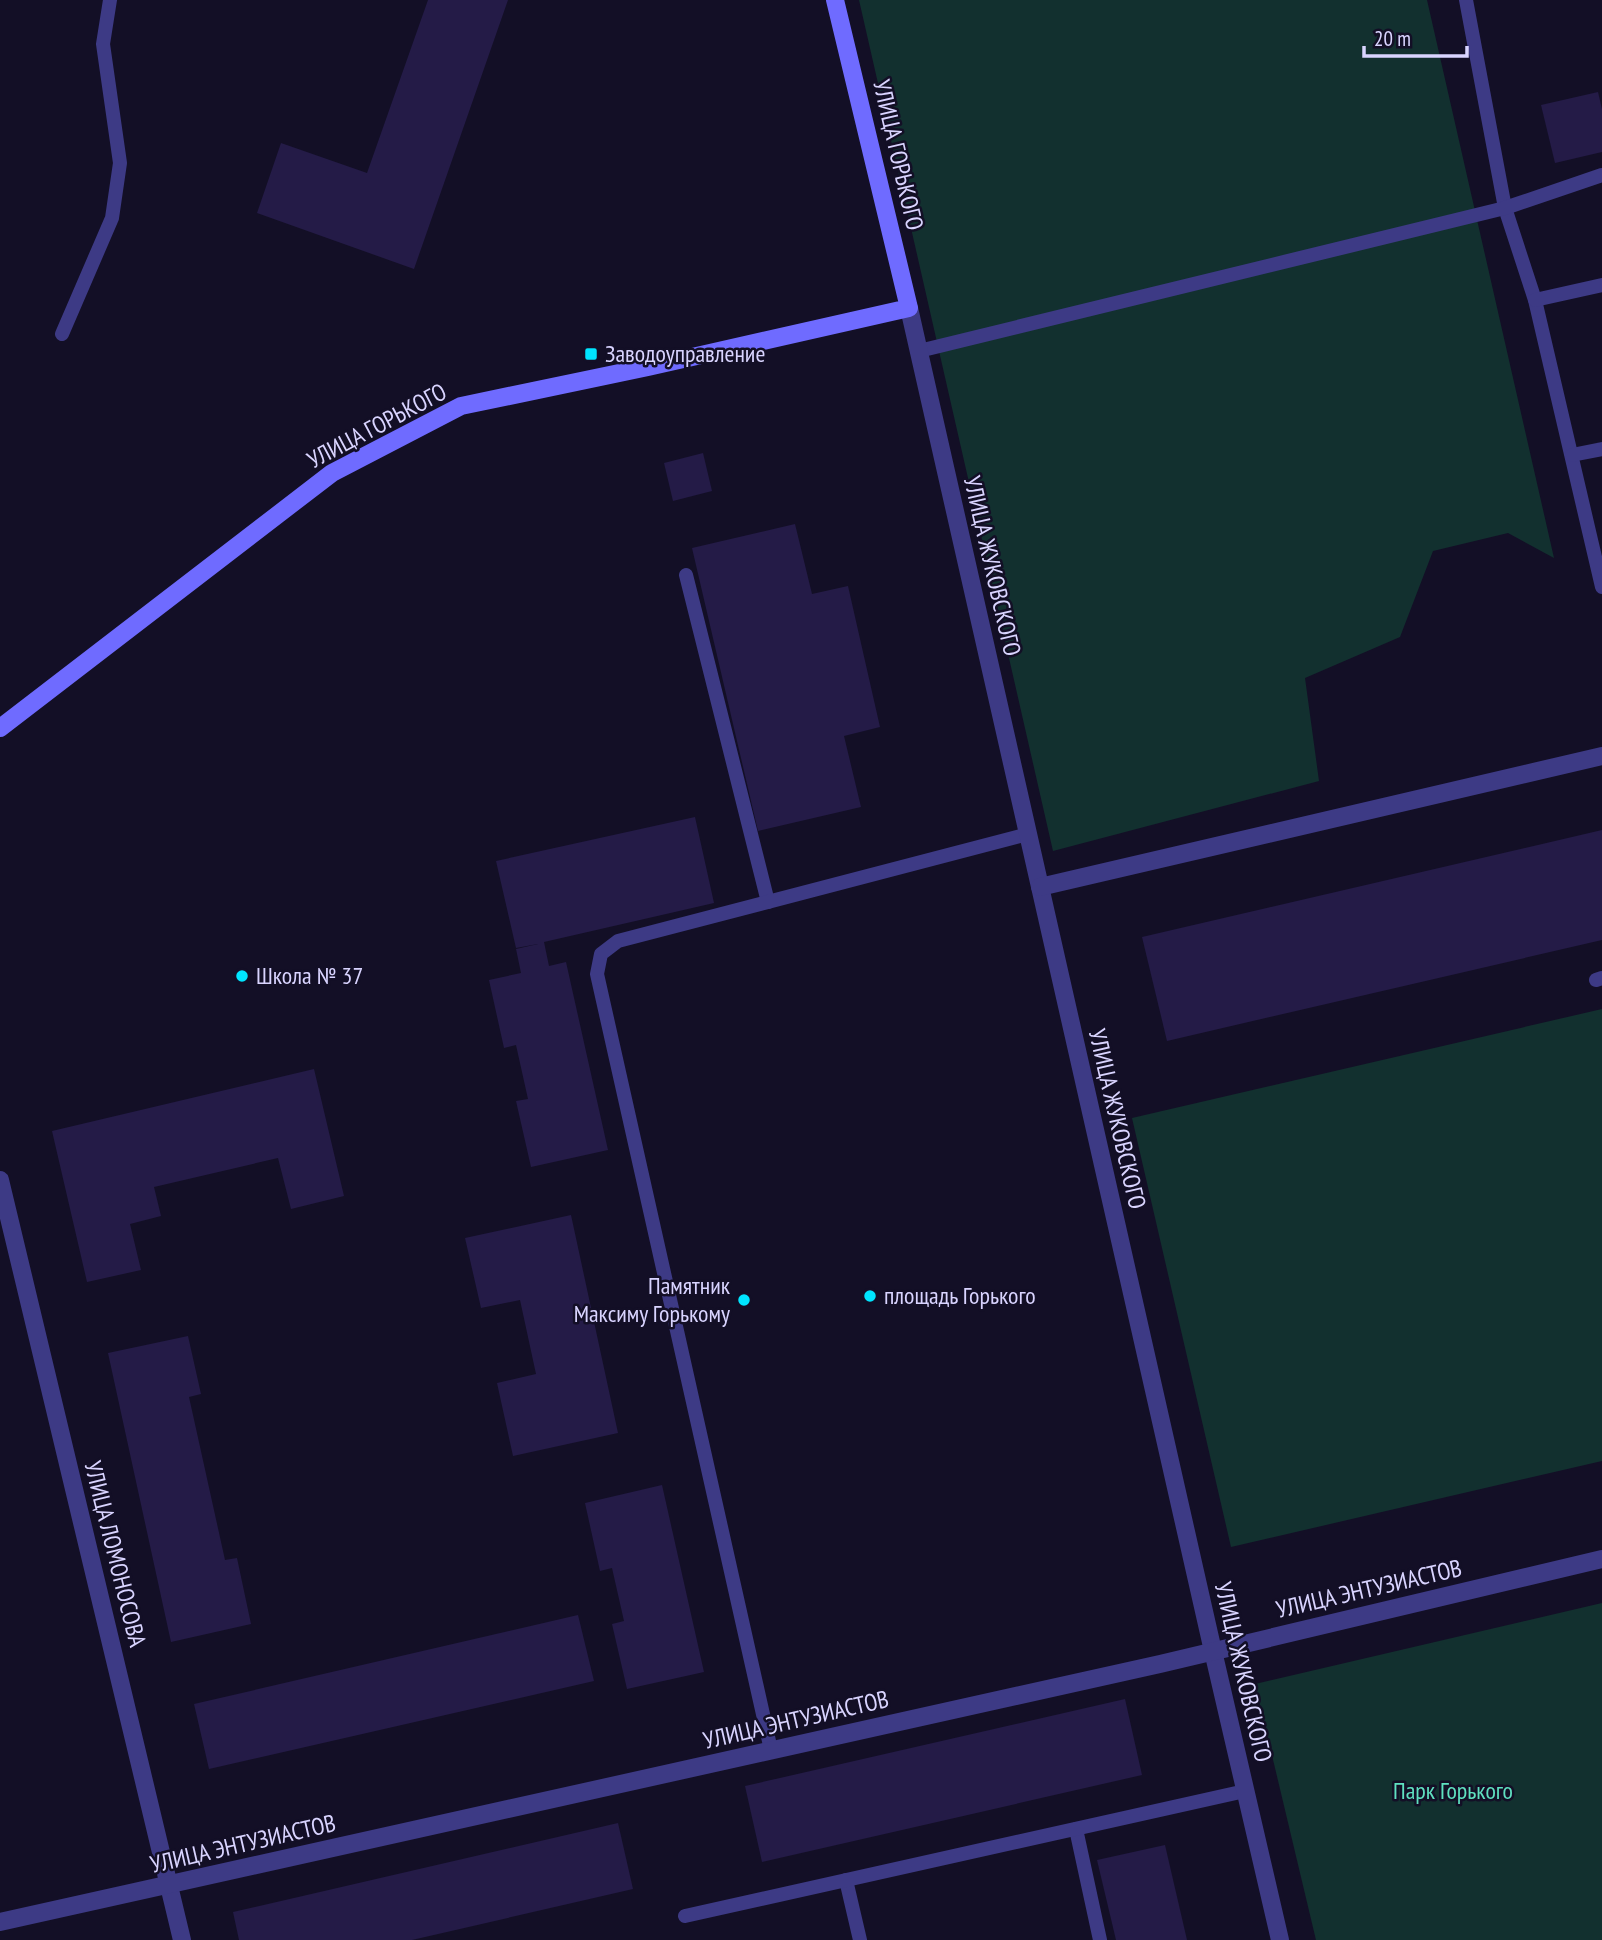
<svg xmlns="http://www.w3.org/2000/svg" width="1602" height="1940" viewBox="0 0 1602 1940" font-family="'PT Sans Narrow',sans-serif">
	<style>
		.green { fill: #12302f }
		.building { fill: #241b47 }
		.lines { fill: none; stroke-linecap: round; stroke-linejoin: round }
		.lane { stroke: #3d3a85; stroke-width: 14 }
		.street { stroke: #3d3a85; stroke-width: 18 }
		.secondary { stroke: #6f6bff; stroke-width: 18 }
		.poi-dot { fill: #00e5ff; stroke: #130f26; stroke-width: 2.5 }
		.labels { text-anchor: middle; stroke-width: 5; stroke-linejoin: round; paint-order: stroke }
		.street-label { font-size: 24px; fill: #d9d4ff; stroke: #130f26 }
		.poi-label { font-size: 24px; fill: #d9d4ff; stroke: #130f26; text-anchor: start }
		.park-label { font-size: 24px; fill: #5fe0c0; stroke: #130f26 }
	</style>
	<rect width="100%" height="100%" fill="#130f26"/>
	<g class="green">
		<polygon points="859,0 1427,0 1554,558 1508,533 1433,551 1400,637 1305,678 1319,781 1053,851"/>
		<polygon points="1602,1009 1602,1461 1231,1547 1132,1118"/>
		<polygon points="1602,1603 1602,1940 1316,1940 1255,1684"/>
	</g>
	<g class="building">
		<polygon points="428,0 508,0 414,269 257,213 281,143 367,173"/>
		<polygon points="1598,92 1602,109 1602,152 1555,163 1541,105"/>
		<polygon points="703,453 712,491 673,501 664,463"/>
		<polygon points="795,524 812,594 848,586 880,727 844,736 861,807 758,831 692,548"/>
		<polygon points="695,817 714,903 544,942 549,966 566,962 608,1150 531,1167 516,1101 528,1099 516,1045 504,1048 489,980 521,973 516,949 538,944 516,948 496,861"/>
		<polygon points="1602,830 1602,940 1167,1041 1142,937"/>
		<polygon points="314,1069 344,1196 291,1209 278,1158 154,1187 161,1216 130,1224 141,1270 87,1282 52,1131"/>
		<polygon points="571,1215 618,1433 513,1456 497,1383 536,1374 520,1300 481,1308 465,1238"/>
		<polygon points="188,1336 201,1394 189,1397 225,1560 237,1558 251,1624 171,1642 108,1353"/>
		<polygon points="662,1485 704,1672 627,1689 612,1624 624,1621 612,1568 600,1571 585,1503"/>
		<polygon points="578,1615 594,1681 209,1769 194,1704"/>
		<polygon points="1125,1699 1142,1775 762,1862 745,1786"/>
		<polygon points="618,1823 633,1889 412,1940 239,1940 233,1912"/>
		<polygon points="1165,1845 1187,1940 1116,1940 1097,1860"/>
	</g>
	<g class="lines">
		<g class="lane">
			<polyline points="1466,0 1505,208 1535,300 1602,587"/>
			<polyline points="1535,300 1602,285"/>
			<polyline points="62,334 112,218 120,163 103,44 110,0"/>
			<polyline points="919,351 1505,208 1602,175"/>
			<polyline points="1572,455 1602,449"/>
			<polyline points="686,575 768,902"/>
			<polyline points="1596,980 1602,978"/>
			<polyline points="771,1750 597,974 601,954 618,941 1028,834"/>
			<polyline points="1076,1829 1100,1940"/>
			<polyline points="846,1880 860,1940"/>
			<polyline points="685,1916 1245,1791"/>
		</g>
		<g class="street">
			<polyline points="909,308 1213,1651 1280,1940"/>
			<polyline points="1040,887 1602,756"/>
			<polyline points="0,1180 182,1940"/>
			<polyline points="0,1922 1160,1664 1602,1559"/>
		</g>
		<polyline class="secondary" points="0,728 332,473 461,406 648,367 909,308 835,0"/>
	</g>
	<g class="poi-dot">
		<rect x="584" y="347" width="14" height="14" rx="3.5"/>
		<circle cx="242" cy="976" r="7"/>
		<circle cx="870" cy="1296" r="7"/>
		<circle cx="744" cy="1300" r="7"/>
	</g>
	<g class="labels">
		<g class="street-label">
			<text transform="translate(898 155) rotate(77)" y="8">УЛИЦА ГОРЬКОГО</text>
			<text transform="translate(377 426) rotate(-28)" y="8">УЛИЦА ГОРЬКОГО</text>
			<text transform="translate(992 566) rotate(77)" y="8">УЛИЦА ЖУКОВСКОГО</text>
			<text transform="translate(1117 1119) rotate(77)" y="8">УЛИЦА ЖУКОВСКОГО</text>
			<text transform="translate(115 1554) rotate(76)" y="8">УЛИЦА ЛОМОНОСОВА</text>
			<text transform="translate(1369 1589) rotate(-13)" y="8">УЛИЦА ЭНТУЗИАСТОВ</text>
			<text transform="translate(1243 1672) rotate(77)" y="8">УЛИЦА ЖУКОВСКОГО</text>
			<text transform="translate(796 1720) rotate(-13)" y="8">УЛИЦА ЭНТУЗИАСТОВ</text>
			<text transform="translate(243 1844) rotate(-13)" y="8">УЛИЦА ЭНТУЗИАСТОВ</text>
		</g>
		<g class="poi-label">
			<text x="605" y="362">Заводоуправление</text>
			<text x="256" y="984">Школа № 37</text>
			<text x="730" y="1294" text-anchor="end">Памятник<tspan x="730" dy="28">Максиму Горькому</tspan></text>
			<text x="884" y="1304">площадь Горького</text>
		</g>
		<g class="park-label">
			<text x="1453" y="1799">Парк Горького</text>
		</g>
	</g>
	<path d="M1364 46v10h103v-10" fill="none" stroke="#d9d4ff" stroke-width="3.5"/>
	<text x="1374" y="46" font-size="21" fill="#d9d4ff" stroke="#130f26" stroke-width="5" paint-order="stroke">20 m</text>
</svg>
